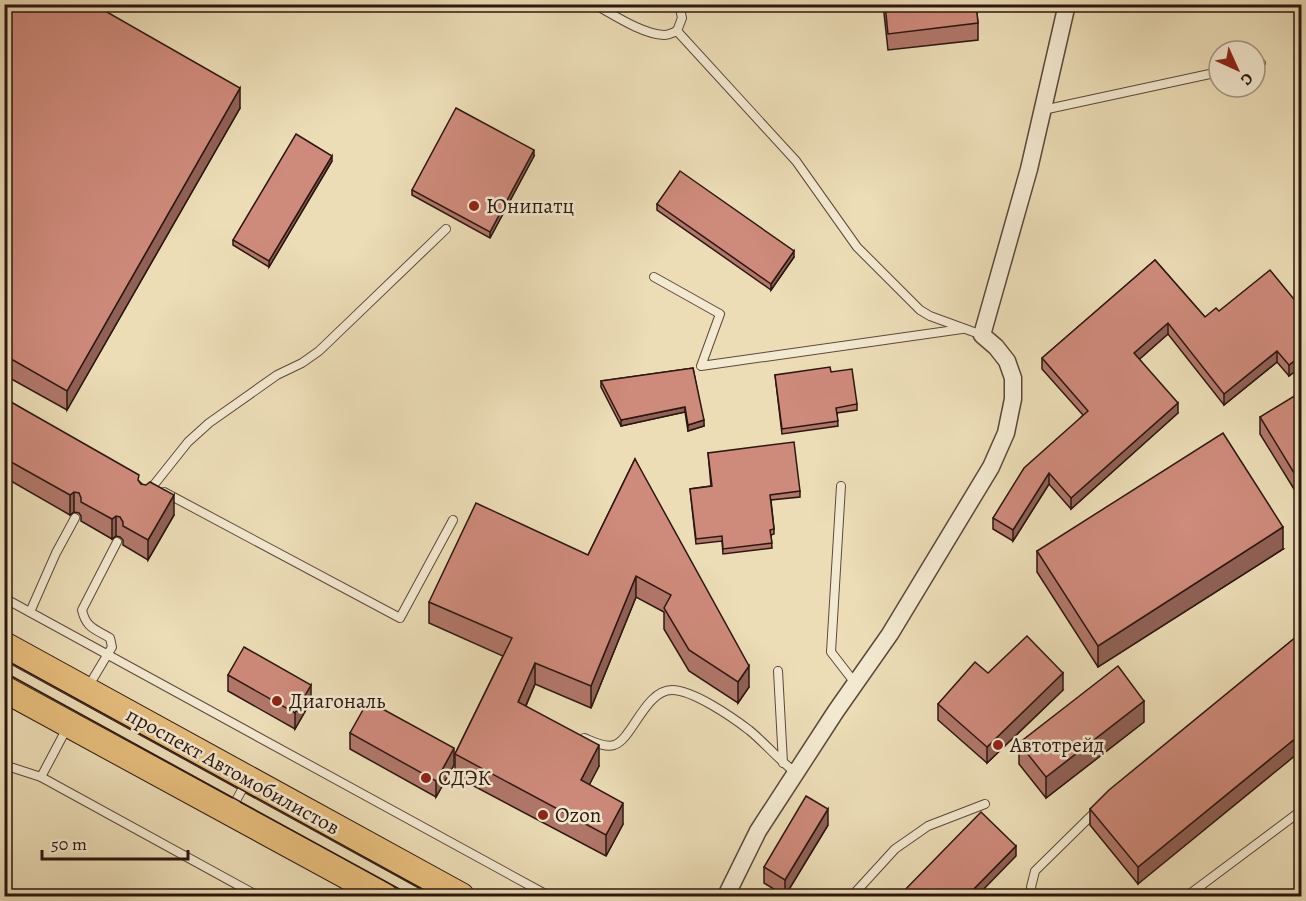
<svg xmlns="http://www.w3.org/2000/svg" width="1306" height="901" viewBox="0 0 1306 901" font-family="Alegreya,serif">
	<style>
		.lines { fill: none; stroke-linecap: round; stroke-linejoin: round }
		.service-casing { stroke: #5c483a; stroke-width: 10 }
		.minor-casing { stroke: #5c483a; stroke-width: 19 }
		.primary-casing { stroke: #2c1710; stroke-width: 28 }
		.service { stroke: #f3e9d0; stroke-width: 8 }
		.minor { stroke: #f3e9d0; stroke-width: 16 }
		.primary { stroke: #e6be7c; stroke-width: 26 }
		.tram { stroke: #2c1710; stroke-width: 1.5 }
		.wall { fill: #b1776a; stroke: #2c1710; stroke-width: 1.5 }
		.shaded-wall { fill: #906156; stroke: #2c1710; stroke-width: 1.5 }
		.building { fill: #ce8a7b; stroke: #2c1710; stroke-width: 1.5 }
		.poi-dot { fill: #8f2418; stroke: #f3e9d0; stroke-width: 2 }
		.labels { text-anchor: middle; stroke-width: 5; stroke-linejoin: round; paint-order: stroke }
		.poi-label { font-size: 21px; fill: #2c1710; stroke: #f3e9d0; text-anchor: start }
		.street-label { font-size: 21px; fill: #2c1710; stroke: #f3e9d0 }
	</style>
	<rect width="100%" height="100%" fill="#ecddb7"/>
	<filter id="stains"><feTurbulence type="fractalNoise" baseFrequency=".00333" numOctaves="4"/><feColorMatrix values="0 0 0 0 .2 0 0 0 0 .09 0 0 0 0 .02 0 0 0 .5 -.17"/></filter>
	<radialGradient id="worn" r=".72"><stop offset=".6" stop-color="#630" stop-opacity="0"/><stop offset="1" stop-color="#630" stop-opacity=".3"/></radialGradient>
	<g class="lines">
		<defs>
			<g id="service">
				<path d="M 594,4 C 614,15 642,34 664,35 C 669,35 672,33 677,31 L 796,161 L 857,247 L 920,310 L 930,316 L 982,335"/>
				<polyline points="677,31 682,18 679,4"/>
				<polyline points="1255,64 1261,63"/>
				<polyline points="1043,110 1219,72"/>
				<polyline points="654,277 720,314 701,366 962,329"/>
				<polyline points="841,486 831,652 855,683"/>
				<polyline points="149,491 188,442 209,423 277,375 302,363 319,351 446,229"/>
				<polyline points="164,492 400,618 453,520"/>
				<polyline points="4,598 549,896"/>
				<polyline points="30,612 56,553 75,518"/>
				<polyline points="778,671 783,763"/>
				<path d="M 88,687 L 112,647 L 110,638 C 95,629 86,628 82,610 L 117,542"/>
				<path d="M 584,738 C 592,741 605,748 614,745 C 632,740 645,690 672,690 C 693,690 732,717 749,730 C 765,743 779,760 796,773"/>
				<polyline points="4,765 41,777 68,726"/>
				<polyline points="41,777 258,896"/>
				<polyline points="231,810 246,782"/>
				<polyline points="852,896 895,849 928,826 985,804"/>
				<polyline points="1033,896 1031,887 1035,871 1098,809"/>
				<polyline points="1187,896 1302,810"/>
			</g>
			<polyline id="minor" points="726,896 758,831 836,711 890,634 991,467 1006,433 1013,399 1013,378 1007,361 996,347 982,335 1029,169 1067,4"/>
			<g id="primary">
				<polyline points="4,645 461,896"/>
				<polyline points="4,689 384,896"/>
			</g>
		</defs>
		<use href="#service" class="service-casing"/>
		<use href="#minor" class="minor-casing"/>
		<use href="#primary" class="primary-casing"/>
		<use href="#service" class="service"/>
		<use href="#minor" class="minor"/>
		<use href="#primary" class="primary"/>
		<g class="tram">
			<polyline points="4,659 435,896"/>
			<polyline points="4,672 412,896"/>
		</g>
	</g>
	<g class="wall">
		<polygon points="4,4 240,108 67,410 6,376"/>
		<polygon points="883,4 976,4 978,23 978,40 888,50"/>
		<polygon points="534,156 490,238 412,195 412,190"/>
		<polygon points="332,161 269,267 233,245 233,240"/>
		<polygon points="657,204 794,257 771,290 657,210"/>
		<polygon points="1155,260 1205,317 1219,311 1302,309 1302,366 1289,376 1277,362 1224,405 1168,334 1139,359 1178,413 1071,509 1049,484 1013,541 993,529 993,518 1083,415 1042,369 1042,358"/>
		<polygon points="693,368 704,426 688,431 685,412 621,426 601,387 601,381"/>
		<polygon points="831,372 857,404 857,410 837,413 838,426 782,434 775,375"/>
		<polygon points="4,398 139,481 174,515 148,560 123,545 123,540 120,537 116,536 112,539 81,521 81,516 79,513 74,512 70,515 4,477"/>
		<polygon points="1302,405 1302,502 1260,434 1260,417"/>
		<polygon points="708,453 800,491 800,497 771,500 774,529 774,534 771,535 772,548 723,554 722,541 696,544 690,489 711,486"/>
		<polygon points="635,459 749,687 738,703 689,671 664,629 664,612 636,597 591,708 535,684 526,706 599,766 589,784 623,824 606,856 455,776 455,754 503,656 429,623 429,602 588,555"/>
		<polygon points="1283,549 1098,667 1037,572 1037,551"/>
		<polygon points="1302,632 1138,884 1090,825 1090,809"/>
		<polygon points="988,673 1063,690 987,763 938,720 938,704"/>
		<polygon points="228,675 311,701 295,729 228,691"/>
		<polygon points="1144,722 1046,798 1019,764 1019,743"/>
		<polygon points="350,733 454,765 436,797 350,749"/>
		<polygon points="828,825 785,896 764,883 764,867"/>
	</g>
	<g class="shaded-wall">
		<polygon points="240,88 240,108 67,410 67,391"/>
		<polygon points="534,150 534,156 490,238 490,232"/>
		<polygon points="332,156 332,161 269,267 269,261"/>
		<polygon points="794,251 794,257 771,290 771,284"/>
		<polygon points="1168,323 1168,334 1134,364 1134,353"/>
		<polygon points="1277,351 1277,362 1224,405 1224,394"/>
		<polygon points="1302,355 1302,366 1289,376 1289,365"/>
		<polygon points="6,356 6,376 4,378 4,359"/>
		<polygon points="1178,403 1178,413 1071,509 1071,498"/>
		<polygon points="685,407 685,412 621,426 621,420"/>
		<polygon points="704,420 704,426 688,431 688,425"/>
		<polygon points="1049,473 1049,484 1013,541 1013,530"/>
		<polygon points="74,492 74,512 70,515 70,495"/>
		<polygon points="174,495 174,515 148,560 148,540"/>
		<polygon points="116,516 116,536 112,539 112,519"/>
		<polygon points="1283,527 1283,549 1098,667 1098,646"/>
		<polygon points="636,576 636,597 591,708 591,686"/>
		<polygon points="535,663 535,684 518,723 518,702"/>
		<polygon points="749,666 749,687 738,703 738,682"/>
		<polygon points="1063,673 1063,690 987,763 987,747"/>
		<polygon points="311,685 311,701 295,729 295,713"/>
		<polygon points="1144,701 1144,722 1046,798 1046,777"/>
		<polygon points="1302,733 1302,750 1138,884 1138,867"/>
		<polygon points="599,745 599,766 581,801 581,780"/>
		<polygon points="454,748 454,765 436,797 436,781"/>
		<polygon points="623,803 623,824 606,856 606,835"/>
		<polygon points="828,809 828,825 785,896 785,880"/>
		<polygon points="1016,846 1016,856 976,897 966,897"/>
	</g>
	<g class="building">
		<polygon points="4,4 93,4 240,88 67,391 6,356 4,359"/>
		<polygon points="885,4 976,4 978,23 888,34"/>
		<polygon points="456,108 534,150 490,232 412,190"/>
		<polygon points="296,134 332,156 269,261 233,240"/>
		<polygon points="680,171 794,251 771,284 657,204"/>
		<polygon points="1155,260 1205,317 1216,308 1219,311 1270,270 1302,309 1302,355 1289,365 1277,351 1224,394 1168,323 1134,353 1178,403 1071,498 1049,473 1013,530 993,518 1024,468 1088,411 1042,358"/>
		<polygon points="830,367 831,372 852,369 857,404 836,408 838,421 782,429 775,375"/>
		<polygon points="693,368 704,420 688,425 685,407 621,420 601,381"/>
		<polygon points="1296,395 1302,405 1302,486 1260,417"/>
		<polygon points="4,398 139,475 138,480 141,484 146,485 150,482 174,495 148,540 123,526 123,522 120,517 116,516 112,519 81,502 81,498 79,493 74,492 70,495 4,458"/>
		<polygon points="1223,433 1283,527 1098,646 1037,551"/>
		<polygon points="794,442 800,491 770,495 774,529 770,530 772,543 723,549 722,536 696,539 690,489 712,486 708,453"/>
		<polygon points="635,459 749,666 738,682 689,650 664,608 671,595 636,576 591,686 535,663 518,702 599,745 581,780 623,803 606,835 455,754 512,638 429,602 476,503 588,555"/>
		<polygon points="1302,632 1302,733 1138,867 1090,809 1109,790"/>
		<polygon points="1027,636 1063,673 987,747 938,704 975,662 988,673"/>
		<polygon points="244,647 311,685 295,713 228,675"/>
		<polygon points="1118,666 1144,701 1046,777 1019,743"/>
		<polygon points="368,701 454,748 436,781 350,733"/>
		<polygon points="806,796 828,809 785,880 764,867"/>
		<polygon points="981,812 1016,846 966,897 898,897"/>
	</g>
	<g class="poi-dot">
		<circle cx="474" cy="206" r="6"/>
		<circle cx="277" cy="701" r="6"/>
		<circle cx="998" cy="745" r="6"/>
		<circle cx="426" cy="778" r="6"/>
		<circle cx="543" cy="815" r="6"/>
	</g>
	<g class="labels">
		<g class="poi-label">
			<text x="486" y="213">Юнипатц</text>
			<text x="289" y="708">Диагональ</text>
			<text x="1010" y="752">Автотрейд</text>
			<text x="438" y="785">СДЭК</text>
			<text x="555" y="822">Ozon</text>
		</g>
		<g class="street-label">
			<text transform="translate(233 771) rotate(29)" y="7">проспект Автомобилистов</text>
		</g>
	</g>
	<rect width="1306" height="901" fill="none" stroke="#ecddb7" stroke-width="24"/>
	<rect x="6" y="6" width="1294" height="889" fill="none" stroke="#2c1710" stroke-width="3"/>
	<rect x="12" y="12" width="1282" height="877" fill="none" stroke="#2c1710" stroke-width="1.5"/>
	<g transform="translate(1237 69) rotate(135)"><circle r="28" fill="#f3e9d0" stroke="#a39583" stroke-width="1.5"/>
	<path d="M0-4.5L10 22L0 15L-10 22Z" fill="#8f2418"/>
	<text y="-9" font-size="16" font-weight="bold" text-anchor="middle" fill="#2c1710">С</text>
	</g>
	<path d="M42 850v9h146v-9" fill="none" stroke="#2c1710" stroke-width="3"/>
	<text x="51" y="850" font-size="18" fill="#2c1710" stroke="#f3e9d0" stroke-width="4.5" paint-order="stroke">50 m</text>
	<rect width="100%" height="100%" filter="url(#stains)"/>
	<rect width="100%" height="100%" fill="url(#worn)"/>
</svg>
